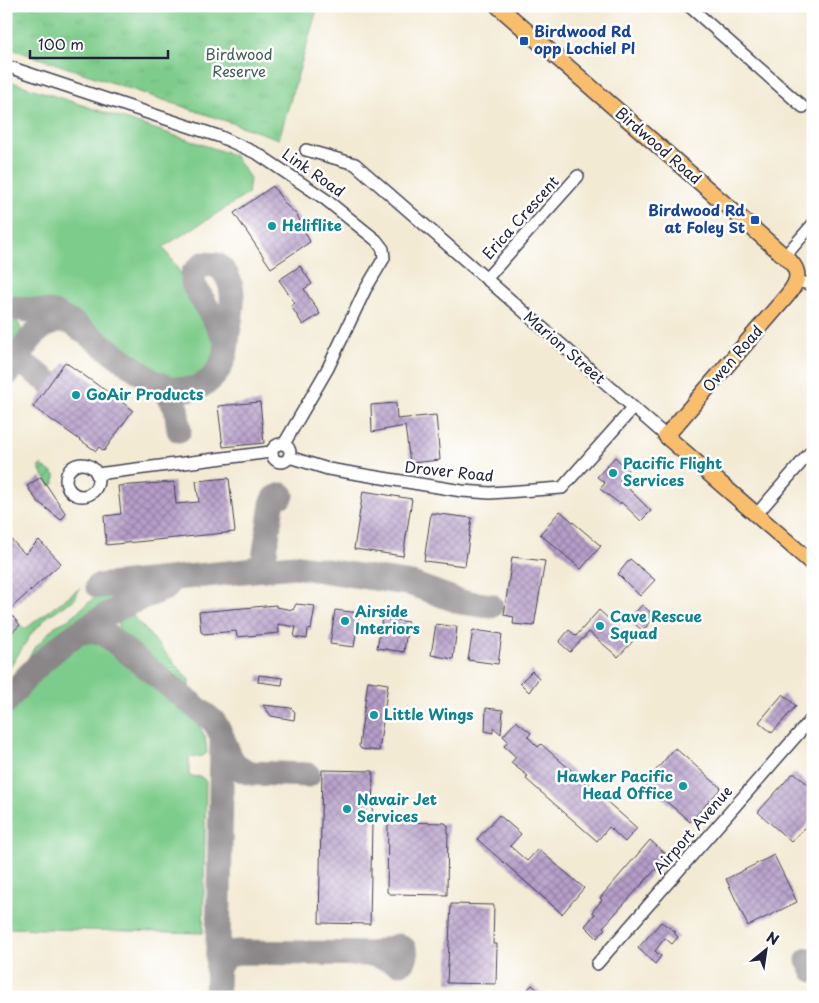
<svg xmlns="http://www.w3.org/2000/svg" width="819" height="1003" viewBox="0 0 819 1003" font-family="'Playpen Sans',sans-serif">
	<style>
		.grass { fill: #7ecc8b; stroke: #507763 }
		.park { fill: url(#park-tufts); stroke: #507763 }
		.garden { fill: url(#garden-furrows); stroke: #507763 }
		.lines { fill: none; stroke-linecap: round; stroke-linejoin: round }
		.taxiway { stroke: #8a8688; stroke-width: 25 }
		.building { fill: url(#building-cross-hatch) }
		.minor-casing { stroke: #414052; stroke-width: 14 }
		.major-casing { stroke: #414052; stroke-width: 18 }
		.minor { stroke: #fff; stroke-width: 11 }
		.major { stroke: #f9be6d; stroke-width: 15 }
		.transit-dot { fill: #1a4fb4; stroke: #fff; stroke-width: 2 }
		.culture-dot { fill: #0f9aa8; stroke: #fff; stroke-width: 2 }
		.labels { text-anchor: middle; stroke-width: 5; stroke-linejoin: round; paint-order: stroke }
		.transit-label { font-size: 15px; font-weight: bold; fill: #164399; stroke: #fff; text-anchor: start }
		.park-label { font-size: 15px; fill: #425e57; stroke: #fff }
		.street-label { font-size: 15px; fill: #22223b; stroke: #fff }
		.culture-label { font-size: 15px; font-weight: bold; fill: #0d838f; stroke: #fff; text-anchor: start }
	</style>
	<defs>
		<pattern id="park-tufts" width="24" height="20" patternUnits="userSpaceOnUse" patternTransform="scale(1.25)"><rect width="24" height="20" fill="#7ecc8b"/><path d="M3 7l-1-3M5 7V3M7 7l1-3M15 17l-1-3M17 17v-4M19 17l1-3" fill="none" stroke="#6daf79"/></pattern>
		<pattern id="garden-furrows" width="10" height="10" patternUnits="userSpaceOnUse" patternTransform="scale(1.25)"><rect width="10" height="10" fill="#7ecc8b"/><path d="M-1 1l2-2M0 10L10 0M9 11l2-2" fill="none" stroke="#6daf79"/></pattern>
		<pattern id="building-cross-hatch" width="8" height="8" patternUnits="userSpaceOnUse" patternTransform="scale(1.25)"><rect width="8" height="8" fill="#b69ec9"/><path d="M0 0l8 8M0 8l8-8" fill="none" stroke="#9480a4"/></pattern>
	</defs>
	<rect width="100%" height="100%" fill="#fff"/>
	<filter id="ink" filterUnits="userSpaceOnUse"><feTurbulence type="fractalNoise" baseFrequency=".02" numOctaves="2"/><feDisplacementMap in="SourceGraphic" scale="10" xChannelSelector="R" yChannelSelector="G"/><feConvolveMatrix kernelMatrix="1 2 1 2 8 2 1 2 1" color-interpolation-filters="sRGB"/></filter>
	<filter id="wash" filterUnits="userSpaceOnUse"><feTurbulence type="fractalNoise" baseFrequency=".0096" numOctaves="4" result="noise"/><feDisplacementMap in="SourceGraphic" scale="20" xChannelSelector="R" yChannelSelector="G"/><feGaussianBlur stdDeviation="1.12" result="paint"/><feColorMatrix in="noise" values="0 0 0 0 0 0 0 0 0 0 0 0 0 0 0 0 0 1.4 0 .05"/><feComposite in="paint" operator="in"/></filter>
	<g filter="url(#wash)">
		<rect width="100%" height="100%" fill="#f3ead4"/>
		<g class="grass">
			<path d="M 6,80 L 234,155 L 250,178 L 248,194 L 163,247 L 219,332 C 228,369 200,392 165,380 L 71,311 L 48,303 L 6,299 Z"/>
			<path d="M 6,314 C 33,326 18,346 6,363 Z"/>
			<polygon points="80,588 75,599 49,615 31,634 6,674 6,638 20,625 25,629"/>
			<polygon points="117,593 113,601 59,637 20,672 33,650 55,626 68,620 95,597"/>
			<path d="M 130,612 L 189,680 L 189,688 L 122,635 C 114,625 119,616 130,612 Z"/>
			<polygon points="90,639 100,643 195,720 205,736 207,753 202,756 189,758 189,776 201,777 206,781 203,933 6,928 6,716 33,683 54,663 76,645"/>
		</g>
		<polygon class="park" points="6,6 318,6 279,139 6,47"/>
		<polygon class="garden" points="41,465 55,475 55,483 50,486 38,467"/>
		<g class="lines">
			<g class="taxiway">
				<polyline points="6,307 54,313 75,325 163,389 176,407 179,430"/>
				<polyline points="17,359 50,383"/>
				<path d="M 6,375 C 21,354 40,310 73,323"/>
				<path d="M 157,383 C 184,395 211,391 223,360 C 227,351 227,342 228,333 C 232,310 239,282 217,265 L 203,264 L 193,274 L 193,284 L 227,341"/>
				<polyline points="251,570 261,565 264,559 272,504 275,498 282,495"/>
				<polyline points="98,586 294,566 412,584 461,602 491,606"/>
				<path d="M 78,633 L 92,630 L 105,634 L 213,721 C 228,737 225,769 251,773 L 308,775"/>
				<path d="M 6,702 C 46,648 104,610 166,588"/>
				<polyline points="808,960 813,970"/>
				<polyline points="218,969 223,959 235,952 372,954 398,946 404,949 406,955 404,960 399,963 372,954"/>
				<polyline points="217,997 222,743"/>
			</g>
		</g>
		<g id="blocks">
			<g class="building">
				<polygon points="273,186 286,205 297,215 310,242 271,268 234,213"/>
				<polygon points="300,266 312,284 304,289 320,314 303,325 291,306 295,303 279,280"/>
				<polygon points="65,362 133,410 104,451 99,447 96,451 33,407"/>
				<polygon points="260,402 264,443 223,447 218,406"/>
				<polygon points="396,403 397,419 436,415 440,460 410,463 405,426 372,432 371,405"/>
				<polygon points="615,457 628,470 620,480 651,511 641,521 621,502 620,504 600,489 605,483 597,477"/>
				<polygon points="41,477 66,514 61,520 37,501 27,486"/>
				<polygon points="229,478 235,532 106,545 104,516 121,514 118,486 174,482 176,504 199,502 196,481"/>
				<polygon points="363,491 412,499 403,556 354,549"/>
				<polygon points="560,511 601,546 581,569 540,534"/>
				<polygon points="431,513 472,518 465,566 424,561"/>
				<polygon points="6,534 25,554 39,540 61,563 8,611 20,625 6,638"/>
				<polygon points="512,557 545,561 534,626 513,624 514,617 504,615"/>
				<polygon points="630,559 655,580 640,596 618,574"/>
				<polygon points="296,604 315,606 311,630 308,629 307,639 294,637 296,627 278,624 279,633 237,637 236,631 204,634 201,632 199,612 276,605 276,607 293,610"/>
				<polygon points="642,605 655,616 643,631 629,619"/>
				<polygon points="335,610 359,613 354,647 330,644"/>
				<polygon points="599,610 633,641 618,657 589,632 570,652 559,642 569,630 576,636"/>
				<polygon points="382,618 408,622 404,652 377,648"/>
				<polygon points="436,624 457,627 453,659 431,655"/>
				<polygon points="473,630 502,634 498,664 468,660"/>
				<polygon points="532,671 539,678 529,692 520,683"/>
				<polygon points="259,675 283,678 282,685 258,682"/>
				<polygon points="368,681 388,684 379,751 361,749 359,746"/>
				<polygon points="783,694 796,706 772,733 759,722"/>
				<polygon points="263,705 291,708 295,712 294,720 271,716"/>
				<polygon points="486,708 503,710 501,734 493,727 493,733 485,731"/>
				<polygon points="516,721 531,733 528,737 538,747 541,744 637,828 625,842 609,827 597,841 526,779 528,776 511,763 516,757 504,746 508,741 503,736"/>
				<polygon points="675,748 721,788 690,822 645,783"/>
				<polygon points="322,770 373,771 370,924 319,923"/>
				<polygon points="792,774 796,774 813,789 813,818 791,842 758,812"/>
				<polygon points="499,815 521,834 510,846 527,861 538,849 584,888 562,914 477,839"/>
				<polygon points="391,822 445,823 448,826 447,895 390,894 387,892 388,824"/>
				<polygon points="650,840 668,856 603,927 605,929 597,938 585,926 595,914 592,912 602,900 600,898"/>
				<polygon points="774,855 797,902 748,926 726,879"/>
				<polygon points="451,904 494,905 493,944 497,944 496,984 447,983"/>
				<polygon points="661,922 676,932 674,933 678,937 672,944 665,938 655,951 661,956 655,964 638,948"/>
				<polygon points="532,985 540,992 538,997 520,997"/>
			</g>
		</g>
	</g>
	<g filter="url(#ink)">
		<use href="#blocks" fill-opacity="0" stroke="#414052" stroke-width="1"/>
		<g class="lines">
			<defs>
				<g id="minor">
					<polyline points="689,6 803,107"/>
					<polyline points="6,66 221,137 258,154 325,199 376,240 383,249 384,258 365,290 328,368 284,444"/>
					<polyline points="306,150 355,164 666,436"/>
					<polyline points="785,256 813,224"/>
					<polyline points="486,279 578,176"/>
					<polyline points="797,281 813,285"/>
					<circle cx="281" cy="453" r="9"/>
					<polyline points="289,457 328,469 462,491 490,493 562,488 633,408"/>
					<circle cx="82" cy="480" r="16"/>
					<polyline points="97,474 271,452"/>
					<polyline points="756,515 813,449"/>
					<polyline points="597,964 813,717"/>
				</g>
				<path id="major" d="M 498,6 L 790,261 C 802,274 797,284 786,297 L 666,436 L 813,564"/>
			</defs>
			<use href="#minor" class="minor-casing"/>
			<use href="#major" class="major-casing"/>
			<use href="#minor" class="minor"/>
			<use href="#major" class="major"/>
		</g>
	</g>
	<g class="transit-dot">
		<rect x="519" y="36" width="10" height="10" rx="2.5"/>
		<rect x="750" y="215" width="10" height="10" rx="2.5"/>
	</g>
	<g class="culture-dot">
		<circle cx="272" cy="226" r="5"/>
		<circle cx="76" cy="395" r="5"/>
		<circle cx="613" cy="473" r="5"/>
		<circle cx="345" cy="621" r="5"/>
		<circle cx="600" cy="626" r="5"/>
		<circle cx="374" cy="715" r="5"/>
		<circle cx="683" cy="786" r="5"/>
		<circle cx="347" cy="809" r="5"/>
	</g>
	<g class="labels">
		<g class="transit-label">
			<text x="534" y="37">Birdwood Rd<tspan x="534" dy="17">opp Lochiel Pl</tspan></text>
			<text x="745" y="216" text-anchor="end">Birdwood Rd<tspan x="745" dy="17">at Foley St</tspan></text>
		</g>
		<g class="park-label">
			<text x="239" y="60">Birdwood<tspan x="239" dy="17">Reserve</tspan></text>
		</g>
		<g class="street-label">
			<text transform="translate(658 146) rotate(41)" y="5">Birdwood Road</text>
			<text transform="translate(313 173) rotate(35)" y="5">Link Road</text>
			<text transform="translate(521 218) rotate(-48)" y="5">Erica Crescent</text>
			<text transform="translate(564 348) rotate(41)" y="5">Marion Street</text>
			<text transform="translate(733 359) rotate(-49)" y="5">Owen Road</text>
			<text transform="translate(449 472) rotate(6)" y="5">Drover Road</text>
			<text transform="translate(693 830) rotate(-49)" y="5">Airport Avenue</text>
		</g>
		<g class="culture-label">
			<text x="282" y="231">Heliflite</text>
			<text x="86" y="400">GoAir Products</text>
			<text x="623" y="469">Pacific Flight<tspan x="623" dy="17">Services</tspan></text>
			<text x="355" y="617">Airside<tspan x="355" dy="17">Interiors</tspan></text>
			<text x="610" y="622">Cave Rescue<tspan x="610" dy="17">Squad</tspan></text>
			<text x="384" y="720">Little Wings</text>
			<text x="673" y="782" text-anchor="end">Hawker Pacific<tspan x="673" dy="17">Head Office</tspan></text>
			<text x="357" y="805">Navair Jet<tspan x="357" dy="17">Services</tspan></text>
		</g>
	</g>
	<rect width="819" height="1003" fill="none" stroke="#fff" stroke-width="25"/>
	<g transform="translate(766 950) rotate(30)" stroke="#ffffff" stroke-width="4" paint-order="stroke">
	<path d="M0-4L9 19L0 12L-9 19Z" fill="#22223b"/>
	<text y="-8" font-size="14" font-weight="bold" text-anchor="middle" fill="#22223b">N</text>
	</g>
	<path d="M30 50v8h138v-8" fill="none" stroke="#22223b" stroke-width="2.5"/>
	<text x="38" y="50" font-size="15" fill="#22223b" stroke="#ffffff" stroke-width="4" paint-order="stroke">100 m</text>
</svg>
